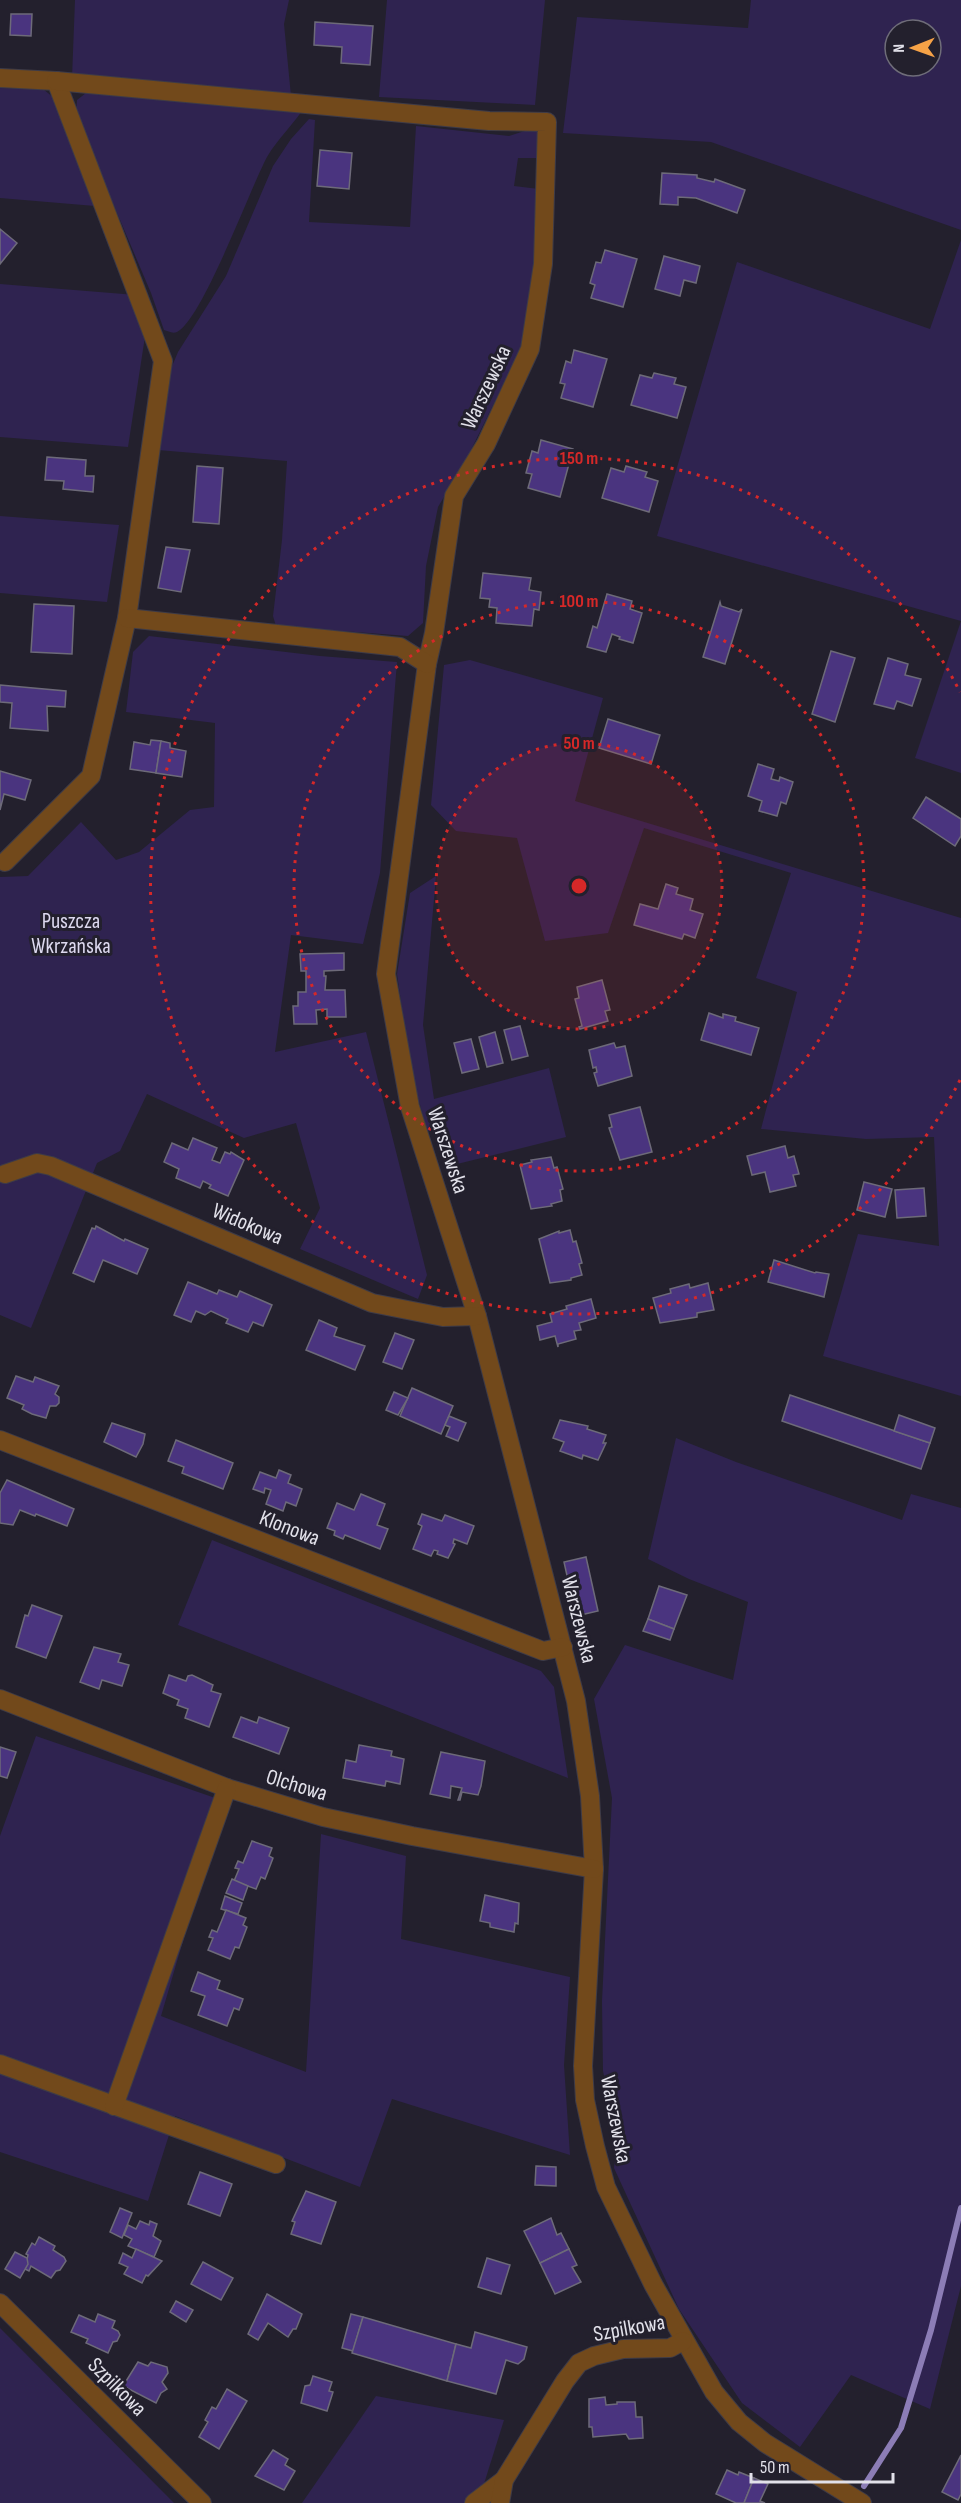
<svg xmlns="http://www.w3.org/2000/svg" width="961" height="2503" viewBox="0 0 961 2503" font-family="'Sofia Sans Condensed',sans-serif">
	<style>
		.green { fill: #2f2350; fill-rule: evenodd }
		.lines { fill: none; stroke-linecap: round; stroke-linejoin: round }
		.stream { stroke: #8c7db6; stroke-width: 6 }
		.building { fill: #4a347f; stroke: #6d6a79; stroke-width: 1.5 }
		.minor-casing { stroke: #3e3b47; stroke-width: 20 }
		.minor { stroke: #72491b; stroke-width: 18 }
		.ring { fill: none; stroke: #d62828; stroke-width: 3; stroke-dasharray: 3 6 }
		.labels { text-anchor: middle; stroke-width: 6; stroke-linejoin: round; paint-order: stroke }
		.street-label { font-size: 22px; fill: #e2e1ea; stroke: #23202d }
		.park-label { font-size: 22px; fill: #ddd9ef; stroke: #23202d }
		.centre { fill: #d62828; stroke: #23202d; stroke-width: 3 }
		.ring-label { font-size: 18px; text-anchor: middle; font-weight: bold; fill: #d62828; stroke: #23202d; stroke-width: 6; stroke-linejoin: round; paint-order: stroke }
	</style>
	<rect width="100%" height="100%" fill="#23202d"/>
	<g class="green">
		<polygon points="75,0 289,0 284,24 291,96 72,78"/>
		<polygon points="387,0 545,0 535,105 379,97"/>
		<path d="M 751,0 L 961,0 L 961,230 L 711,142 L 563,133 L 577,17 L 748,28 ZM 895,30 L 931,30 L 931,66 L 895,66 Z"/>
		<polygon points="0,88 43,89 60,103 95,206 0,198"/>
		<path d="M 98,90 L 306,105 C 295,123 278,138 267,157 C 250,189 202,320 177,332 C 172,334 168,331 164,330 L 151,293 L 76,116 L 77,100 L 86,93 Z"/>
		<polygon points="309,119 315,120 309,222 410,227 416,126 509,136 537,127 538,158 518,158 514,186 539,189 532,293 520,350 467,458 438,507 426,566 423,623 408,636 276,626 273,616 282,540 287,461 158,450 170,371 178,352 226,276 273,166 291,139"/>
		<polygon points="961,240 961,621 657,536 737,262 930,329"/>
		<polygon points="0,284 136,295 146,330 128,447 0,437"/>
		<polygon points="0,516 119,525 107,602 0,593"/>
		<polygon points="961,621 961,773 915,758"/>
		<polygon points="149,636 320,656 397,662 380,873 363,944 291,935 275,1052 366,1032 427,1275 418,1299 300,1249 320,1208 296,1123 244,1138 147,1094 120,1151 97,1163 31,1328 0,1315 0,877 28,876 81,822 116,860 139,852 190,810 214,807 215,723 126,712 133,652"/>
		<polygon points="470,660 603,698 575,801 961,918 961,1396 823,1356 858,1234 939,1246 934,1137 866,1139 761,1129 797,992 756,978 791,873 644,828 608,933 545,941 517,838 456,831 431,805 444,665"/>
		<polygon points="436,876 423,1025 434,1099 549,1068 566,1137 449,1166 441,1130 427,1131 411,1071 397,974 410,893"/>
		<polygon points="676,1438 736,1462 902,1520 911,1494 961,1508 961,2286 930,2409 851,2375 800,2447 742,2403 679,2309 614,2168 617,2137 603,2071 602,2001 612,1798 594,1699 625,1645 733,1680 748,1602 689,1579 648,1559"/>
		<polygon points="212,1540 541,1671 554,1687 568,1778 178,1625"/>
		<polygon points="36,1736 224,1801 161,2016 306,2072 321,1834 406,1856 401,1939 570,1977 564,2065 570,2155 392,2099 360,2187 175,2116 148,2201 0,2152 0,1836"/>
		<polygon points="0,2328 174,2503 0,2503"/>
		<polygon points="376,2396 504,2420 478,2503 302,2503"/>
	</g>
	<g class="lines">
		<polyline class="stream" points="864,2486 901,2428 931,2330 961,2208"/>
	</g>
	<g class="building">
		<polygon points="11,14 32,14 31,36 10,35"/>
		<polygon points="315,22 373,26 370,65 341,63 342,47 314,45"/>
		<polygon points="320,150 352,153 349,189 317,186"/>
		<polygon points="662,173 697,175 697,178 714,182 715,179 745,190 737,213 696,198 678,197 678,205 660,204"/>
		<polygon points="0,229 17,243 0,264"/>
		<polygon points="605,250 637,259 623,307 591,298 595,285 590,283 596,262 601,263"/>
		<polygon points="664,256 700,266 696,283 684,280 680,296 655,289"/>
		<polygon points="574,350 607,359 593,407 561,398 565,384 560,383 566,361 571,363"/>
		<polygon points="654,373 676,378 674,384 686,387 677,418 631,405 640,375 652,378"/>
		<polygon points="541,440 573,449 560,497 528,488 532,474 526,473 532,451 538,453"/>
		<polygon points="47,457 86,460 85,476 94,476 93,492 63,489 64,481 45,480"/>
		<polygon points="197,466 223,468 219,524 193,522"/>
		<polygon points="626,466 647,472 645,477 658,481 649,512 602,498 611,468 624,472"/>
		<polygon points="166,547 190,550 181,592 158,588"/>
		<polygon points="483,573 531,578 529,590 541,592 539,610 534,609 532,626 496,623 497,608 489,607 490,599 480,598"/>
		<polygon points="607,594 632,601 630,609 642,613 633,643 619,639 620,637 612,634 606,652 587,647 593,626 597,628"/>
		<polygon points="720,602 721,606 739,612 742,609 725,664 703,657"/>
		<polygon points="34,604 74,606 72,654 31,652"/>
		<polygon points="831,651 855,658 835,722 812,714"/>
		<polygon points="888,658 908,664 905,675 921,679 912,706 897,701 894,709 874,704"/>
		<polygon points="0,685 66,691 65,707 47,706 48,731 10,728 12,703 0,702"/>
		<polygon points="608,719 660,735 651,764 599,748"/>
		<polygon points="151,740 161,741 156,773 130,769 134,742 150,745"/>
		<polygon points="161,741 170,743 170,748 186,751 182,777 156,773"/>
		<polygon points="758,764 774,769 771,779 779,781 780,777 793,782 786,804 781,802 777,816 759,811 762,801 748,796"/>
		<polygon points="0,771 31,780 25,800 4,794 0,810"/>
		<polygon points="926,797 961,819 961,836 955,846 913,818"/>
		<polygon points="666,884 678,888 676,894 693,899 690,910 703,914 695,938 684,934 682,939 634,925 640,904 658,909"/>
		<polygon points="344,953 344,970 324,971 324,976 326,976 325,990 345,990 346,1017 327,1017 327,1009 316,1010 317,1024 294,1024 293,1006 298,1006 298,992 306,992 306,971 301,971 300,954"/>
		<polygon points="602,980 610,1010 605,1011 608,1021 580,1029 579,1027 582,1026 575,999 579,998 577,987"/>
		<polygon points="709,1013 723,1018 723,1014 736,1017 735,1021 759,1028 751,1055 701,1040"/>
		<polygon points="520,1026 528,1056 512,1060 504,1030"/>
		<polygon points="495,1032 503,1063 487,1067 479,1037"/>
		<polygon points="471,1039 479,1069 462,1073 454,1043"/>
		<polygon points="614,1043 616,1048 625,1046 632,1076 598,1086 594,1073 597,1072 596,1067 593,1068 589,1050"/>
		<polygon points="640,1107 652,1152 620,1160 609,1128 612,1127 609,1115"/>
		<polygon points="193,1138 217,1148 212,1160 220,1163 225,1152 230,1154 231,1152 244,1160 228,1196 209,1188 211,1185 203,1181 200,1188 176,1178 179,1169 164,1162 172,1143 188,1150"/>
		<polygon points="785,1146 788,1158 794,1156 799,1174 793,1175 796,1186 770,1192 765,1172 752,1175 747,1156"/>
		<polygon points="551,1157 554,1168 557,1167 563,1189 560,1190 562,1201 551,1204 552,1206 531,1209 520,1165 532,1162 531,1160"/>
		<polygon points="864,1182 892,1189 885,1217 857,1210"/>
		<polygon points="924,1188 926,1216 897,1218 895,1190"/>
		<polygon points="96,1226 124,1241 125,1239 148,1249 137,1274 103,1260 94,1282 73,1273 92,1228 95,1229"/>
		<polygon points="570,1230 573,1242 576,1241 582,1263 579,1264 582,1275 571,1278 571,1280 550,1283 539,1239 559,1231 559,1233"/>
		<polygon points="774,1260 815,1273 816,1272 829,1274 824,1297 768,1282"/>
		<polygon points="188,1282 217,1294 219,1290 237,1297 240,1291 272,1305 263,1326 253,1322 248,1332 226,1323 228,1319 211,1311 205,1315 196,1311 191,1322 174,1315"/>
		<polygon points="708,1283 714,1310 697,1313 697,1317 660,1323 653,1298 671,1293 670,1289 689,1284 690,1288"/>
		<polygon points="591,1299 596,1318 579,1323 581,1330 574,1331 576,1339 558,1344 558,1347 555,1336 540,1340 537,1326 552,1322 550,1314 567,1309 566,1306"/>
		<polygon points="319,1320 337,1328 334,1336 365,1346 355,1370 306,1350"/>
		<polygon points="395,1333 414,1340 402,1369 383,1362"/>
		<polygon points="16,1376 33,1382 35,1377 59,1386 55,1394 59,1397 59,1403 56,1406 50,1406 46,1418 32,1414 22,1409 24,1405 7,1398"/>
		<polygon points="412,1388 453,1406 441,1434 400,1416"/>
		<polygon points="394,1392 408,1398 398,1415 386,1410"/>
		<polygon points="790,1395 930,1443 921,1469 782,1421"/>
		<polygon points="899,1415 935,1428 930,1443 894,1431"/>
		<polygon points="449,1416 466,1423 458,1441 446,1436 450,1427 445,1425"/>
		<polygon points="560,1420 588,1426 587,1429 606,1435 603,1443 606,1443 598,1460 583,1455 582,1459 560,1451 564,1442 553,1438"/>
		<polygon points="112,1423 145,1434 143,1444 136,1457 104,1442"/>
		<polygon points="176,1440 233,1463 223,1489 182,1473 184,1467 168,1461"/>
		<polygon points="279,1470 291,1475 288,1483 302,1489 296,1506 286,1502 283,1511 266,1504 271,1490 265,1488 264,1493 253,1489 260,1472 276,1478"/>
		<polygon points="7,1480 74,1509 67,1526 36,1514 35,1516 20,1510 13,1525 0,1523 0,1493"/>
		<polygon points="361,1494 385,1504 377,1525 388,1529 380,1549 345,1535 343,1539 334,1535 335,1531 327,1528 337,1503 354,1510"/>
		<polygon points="422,1514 442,1521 445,1515 474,1526 467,1544 454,1539 453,1543 455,1544 448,1558 437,1554 438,1551 434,1550 431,1556 413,1549 422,1526 418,1524"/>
		<polygon points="586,1557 598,1611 576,1616 564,1562"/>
		<polygon points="659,1586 687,1595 674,1629 648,1619"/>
		<polygon points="32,1605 62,1616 46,1658 16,1647 25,1615 28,1616"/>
		<polygon points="648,1619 674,1629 670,1640 643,1631"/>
		<polygon points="94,1647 121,1654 118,1662 129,1665 122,1686 102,1680 99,1689 80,1682"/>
		<polygon points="169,1675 186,1681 188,1676 192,1675 213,1685 211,1691 221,1694 209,1727 185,1718 188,1709 177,1705 179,1700 163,1693"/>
		<polygon points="241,1717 257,1723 259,1717 289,1728 279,1754 233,1737"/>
		<polygon points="359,1745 392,1751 391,1756 404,1759 400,1784 386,1781 385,1786 343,1778 346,1760 356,1762"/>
		<polygon points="0,1747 16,1752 7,1778 0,1776"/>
		<polygon points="441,1752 485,1761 481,1786 478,1795 462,1792 460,1800 458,1800 462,1788 451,1786 450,1798 430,1794"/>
		<polygon points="252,1841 272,1848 269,1856 273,1858 265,1879 261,1877 256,1889 234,1881 239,1869 235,1868 238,1861 243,1863"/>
		<polygon points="232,1879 248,1886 243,1900 226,1893"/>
		<polygon points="485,1895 519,1903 518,1924 515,1923 514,1932 490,1927 490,1923 480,1921"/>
		<polygon points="225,1896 242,1903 238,1914 221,1909"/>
		<polygon points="226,1910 246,1918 243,1925 247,1927 239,1948 235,1947 230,1959 208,1950 213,1938 209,1937 212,1930 217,1932"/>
		<polygon points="198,1972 220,1981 217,1989 243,1999 239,2010 234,2008 227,2026 198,2015 205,1996 191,1991"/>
		<polygon points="536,2166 556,2167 556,2186 535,2185"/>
		<polygon points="200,2172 232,2184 220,2216 188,2204"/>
		<polygon points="306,2191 336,2202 321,2244 291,2234 295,2222 292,2221"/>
		<polygon points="120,2208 132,2213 122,2238 110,2232"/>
		<polygon points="551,2218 557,2235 561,2233 569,2249 540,2263 524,2231"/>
		<polygon points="140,2221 149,2225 150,2221 157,2224 153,2236 161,2241 154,2257 128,2246 132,2239 124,2235 128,2225 136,2229"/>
		<polygon points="39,2237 55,2246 53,2250 64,2257 66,2261 60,2270 56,2271 51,2278 31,2266 29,2271 25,2269 28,2255 26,2254 32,2243 35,2245"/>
		<polygon points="136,2249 162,2261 148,2276 146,2275 142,2283 124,2274 128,2267 119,2263 123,2253 132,2258"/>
		<polygon points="569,2249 577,2265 572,2267 581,2282 555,2294 540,2263"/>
		<polygon points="15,2252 27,2258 28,2264 20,2278 5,2269"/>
		<polygon points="487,2258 510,2265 501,2294 478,2287"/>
		<polygon points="203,2262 233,2278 221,2300 191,2284"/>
		<polygon points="267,2294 302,2314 296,2329 293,2329 288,2337 268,2323 258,2340 248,2334"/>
		<polygon points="176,2301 193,2310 186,2322 170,2312"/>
		<polygon points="98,2314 115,2321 112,2328 118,2331 120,2335 117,2341 113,2342 108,2353 86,2343 88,2339 71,2332 79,2315 95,2322"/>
		<polygon points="351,2314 363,2317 353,2351 342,2348"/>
		<polygon points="363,2317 456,2344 447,2381 352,2353"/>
		<polygon points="475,2332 527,2347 524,2359 518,2364 506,2360 496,2394 447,2381 456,2344 471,2348"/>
		<polygon points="138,2362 148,2366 151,2362 167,2367 168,2373 162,2382 167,2389 161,2393 156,2403 123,2386"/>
		<polygon points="313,2376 332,2382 329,2391 333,2392 327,2411 301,2403 305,2386 310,2385"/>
		<polygon points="227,2389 247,2401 219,2449 199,2437 208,2422 205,2420 212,2407 216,2409"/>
		<polygon points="605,2397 606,2405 617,2404 617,2402 635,2402 636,2417 642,2417 643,2438 629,2439 626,2434 593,2437 592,2427 589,2427 589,2399"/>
		<polygon points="273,2450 288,2459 285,2465 295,2471 284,2490 255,2476"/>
		<polygon points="961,2455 961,2494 958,2500 942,2492"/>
		<polygon points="727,2470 738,2475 739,2472 754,2478 744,2503 736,2503 716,2494"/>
		<polygon points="754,2478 768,2484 760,2501 765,2503 744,2503"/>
	</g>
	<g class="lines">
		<defs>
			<g id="minor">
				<polyline points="0,78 56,81 163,361 127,618 91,776 5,862"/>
				<polyline points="56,81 489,121 547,122 543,264 530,349 486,444 454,496 434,633 427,664 386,974 410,1107 477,1316 576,1701 590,1796 594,1869 583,2066 585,2100 595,2146 606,2187 653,2284 714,2392 739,2422 765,2443 862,2503"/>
				<polyline points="127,618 400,647 427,664"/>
				<polyline points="5,1174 37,1163 51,1166 372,1303 443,1317 477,1316"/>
				<polyline points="0,1440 543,1651 563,1647"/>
				<polyline points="0,1699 227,1788 323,1817 412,1836 594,1869"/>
				<polyline points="0,2064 276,2164"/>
				<polyline points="114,2106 227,1788"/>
				<polyline points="0,2303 202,2503"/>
				<polyline points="474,2503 504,2480"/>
				<polyline points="500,2503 504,2480 565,2381 579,2363 594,2356 623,2349 670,2348 683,2341"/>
			</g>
		</defs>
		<use href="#minor" class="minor-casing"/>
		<use href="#minor" class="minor"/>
	</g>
	<circle cx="579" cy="886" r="143" fill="#d62828" fill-opacity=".12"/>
	<g class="ring">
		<circle cx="579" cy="886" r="143"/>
		<circle cx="579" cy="886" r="285"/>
		<path d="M960 1080A428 428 0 1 1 960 692"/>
	</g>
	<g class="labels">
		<g class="street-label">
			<text transform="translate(485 387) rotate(-65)" y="8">Warszewska</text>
			<text transform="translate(449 1150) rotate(72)" y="8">Warszewska</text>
			<text transform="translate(248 1223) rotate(23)" y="8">Widokowa</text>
			<text transform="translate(290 1527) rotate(21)" y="8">Klonowa</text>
			<text transform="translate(580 1619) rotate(76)" y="8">Warszewska</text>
			<text transform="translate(297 1784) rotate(17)" y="8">Olchowa</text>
			<text transform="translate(617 2119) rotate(79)" y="8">Warszewska</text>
			<text transform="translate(629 2327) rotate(-10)" y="8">Szpilkowa</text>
			<text transform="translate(118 2386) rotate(45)" y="8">Szpilkowa</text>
		</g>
		<g class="park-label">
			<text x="71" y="928">Puszcza<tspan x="71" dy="25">Wkrzańska</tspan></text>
		</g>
	</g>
	<circle cx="579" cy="886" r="9" class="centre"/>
	<g class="ring-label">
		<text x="579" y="464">150 m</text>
		<text x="579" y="607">100 m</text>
		<text x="579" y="749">50 m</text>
	</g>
	<g transform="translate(913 48) rotate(269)"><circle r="28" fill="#23202d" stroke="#6f6d79" stroke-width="1.5"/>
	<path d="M0-4.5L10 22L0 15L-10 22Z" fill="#f6a247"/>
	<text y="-9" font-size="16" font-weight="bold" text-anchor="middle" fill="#e2e1ea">N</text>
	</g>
	<path d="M751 2473v9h142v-9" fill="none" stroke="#e2e1ea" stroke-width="3"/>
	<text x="760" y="2473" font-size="18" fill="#e2e1ea" stroke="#23202d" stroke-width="4.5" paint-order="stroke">50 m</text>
</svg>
